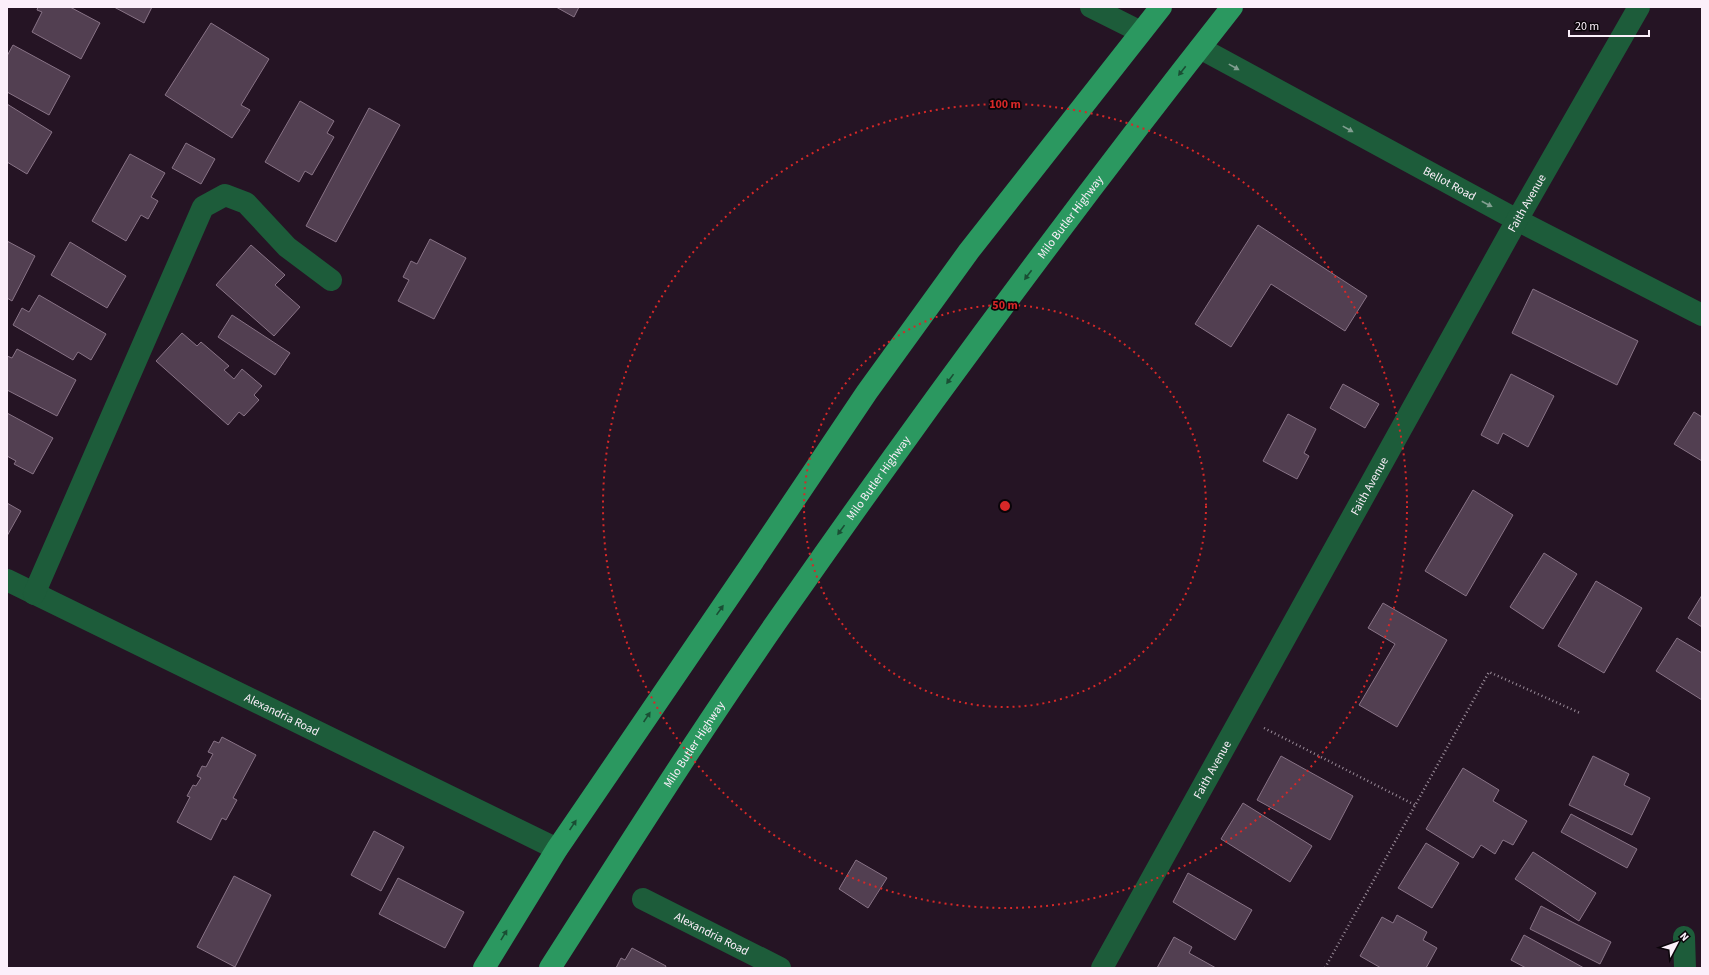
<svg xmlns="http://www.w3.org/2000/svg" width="1709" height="975" viewBox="0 0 1709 975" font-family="'Source Sans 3',sans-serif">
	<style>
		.building { fill: #523f51; stroke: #887386 }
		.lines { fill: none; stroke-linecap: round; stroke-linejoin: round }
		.path { stroke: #998b98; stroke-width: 2.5; stroke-dasharray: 1 3; stroke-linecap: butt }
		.minor { stroke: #1d5c3a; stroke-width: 22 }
		.major { stroke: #2b9860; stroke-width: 22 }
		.oneway { fill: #819e90 }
		.oneway2 { fill: #1a4e34 }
		.ring { fill: none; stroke: #d62828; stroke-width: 2; stroke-dasharray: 2 4 }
		.labels { text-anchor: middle; stroke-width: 3.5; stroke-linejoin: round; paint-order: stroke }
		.street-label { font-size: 12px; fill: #fbeffa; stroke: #0a0409 }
		.centre { fill: #d62828; stroke: #0a0409; stroke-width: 2 }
		.ring-label { font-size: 12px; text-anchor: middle; font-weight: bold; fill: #d62828; stroke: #0a0409; stroke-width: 3.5; stroke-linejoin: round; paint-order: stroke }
	</style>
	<rect width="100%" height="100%" fill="#251424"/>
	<g class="building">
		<polygon points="38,7 70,7 100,23 81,59 32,32 42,12 37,10"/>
		<polygon points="114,7 152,7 144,23"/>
		<polygon points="556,7 579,7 574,17"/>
		<polygon points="211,23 269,59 241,105 250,110 232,138 165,95"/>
		<polygon points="13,45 70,76 49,115 7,92 7,56"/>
		<polygon points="300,101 334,121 327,133 334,137 312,175 305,171 299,182 265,162"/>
		<polygon points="7,104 52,132 27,174 7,162"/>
		<polygon points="369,108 400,125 336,242 306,226"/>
		<polygon points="186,143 215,159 201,184 172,168"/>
		<polygon points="130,154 165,173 151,197 158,201 148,219 141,215 126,241 92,221"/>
		<polygon points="1258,225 1367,296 1345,331 1271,284 1231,347 1195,324"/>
		<polygon points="430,239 466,258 434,319 398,301 409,280 403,277 411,261 417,264"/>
		<polygon points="7,241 35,256 12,301 7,298"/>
		<polygon points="70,242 126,276 107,308 51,275"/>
		<polygon points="251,245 285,275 275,285 300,307 274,336 216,285"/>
		<polygon points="1533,289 1638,341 1617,385 1512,333"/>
		<polygon points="39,295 106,334 91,360 78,352 73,360 13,325 22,308 29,312"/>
		<polygon points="232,315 290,353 275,375 218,337"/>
		<polygon points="182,333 197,346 201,342 229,366 224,370 234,379 242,369 262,386 254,395 259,400 244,416 239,412 228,425 156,361"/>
		<polygon points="17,349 76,380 57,416 7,390 7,356 12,358"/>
		<polygon points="1511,374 1554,396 1528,447 1503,433 1498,444 1481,435"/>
		<polygon points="1343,384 1379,404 1365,428 1330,408"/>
		<polygon points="1694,412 1702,417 1702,461 1674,444"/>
		<polygon points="7,413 53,438 33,474 14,464 16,461 7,456"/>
		<polygon points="1288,414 1316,429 1304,453 1309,456 1297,479 1263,461"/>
		<polygon points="1473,490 1513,515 1466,596 1425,571"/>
		<polygon points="7,503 21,511 7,536"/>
		<polygon points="1544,553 1577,574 1543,629 1510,607"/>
		<polygon points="1596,581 1642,608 1604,673 1558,646"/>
		<polygon points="1702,595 1702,627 1688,618"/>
		<polygon points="1383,603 1447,640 1397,727 1359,705 1395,644 1368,628"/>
		<polygon points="1677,638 1702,653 1702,700 1656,671"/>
		<polygon points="222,737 256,755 233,798 237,800 226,820 222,818 211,840 177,822 190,797 187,796 193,785 196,786 201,778 197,776 202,766 206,767 213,754 208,752 214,741 219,743"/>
		<polygon points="1281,756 1353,796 1330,840 1257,800"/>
		<polygon points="1593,756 1629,774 1624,785 1650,798 1632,835 1569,805"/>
		<polygon points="1463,768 1499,790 1493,801 1527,821 1513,845 1503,840 1495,854 1481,845 1473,858 1426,829"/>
		<polygon points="1243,803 1312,846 1290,882 1221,839"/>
		<polygon points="1571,814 1637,849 1627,868 1561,832"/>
		<polygon points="374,831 404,847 381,891 351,875"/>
		<polygon points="1426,843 1459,863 1432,908 1398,888"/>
		<polygon points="1533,852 1596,893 1579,921 1515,879"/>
		<polygon points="856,860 887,878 868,908 839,889"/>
		<polygon points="1188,873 1252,910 1235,940 1173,902"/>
		<polygon points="234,876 271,895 235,967 197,947"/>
		<polygon points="398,878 464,912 445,948 379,914"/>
		<polygon points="1541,906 1611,942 1600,964 1530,929"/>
		<polygon points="1397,915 1427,932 1423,940 1437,948 1426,968 1381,968 1360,956 1382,917 1393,923"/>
		<polygon points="1524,935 1584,968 1526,968 1511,960"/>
		<polygon points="1174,937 1192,947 1189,953 1216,968 1157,968"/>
		<polygon points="632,948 666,966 665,968 616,968 621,958 625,960"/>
	</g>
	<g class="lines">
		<g class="path">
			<polyline points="1264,728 1415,805"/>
			<polyline points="1325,968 1489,672 1580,713"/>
		</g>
		<g class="minor">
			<polyline points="1091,7 1141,32"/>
			<path id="s1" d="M 1200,48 L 1517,220 L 1702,315"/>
			<path id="s2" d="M 7,580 L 557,849"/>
			<polyline points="34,594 203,207 225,195 246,203 287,247 331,280"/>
			<path id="s3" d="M 643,899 L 780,968"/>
			<polyline points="1684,937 1685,968"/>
			<path id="s4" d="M 1102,968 L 1517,220 L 1639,7"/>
		</g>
		<g class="major">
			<polyline points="484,968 557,849 750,566 867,392 969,251 1161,7"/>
			<path id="s5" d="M 550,968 C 632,840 713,711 801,587 C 939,390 1083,196 1232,7"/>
		</g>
	</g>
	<defs><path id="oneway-solid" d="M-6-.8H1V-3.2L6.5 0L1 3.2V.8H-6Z"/></defs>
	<g class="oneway">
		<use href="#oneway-solid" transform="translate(1234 67) rotate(29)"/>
		<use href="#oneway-solid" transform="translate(1348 129) rotate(29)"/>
		<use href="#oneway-solid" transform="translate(1487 204) rotate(28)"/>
	</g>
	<g class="oneway2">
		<use href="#oneway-solid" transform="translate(1182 71) rotate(128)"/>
		<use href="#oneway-solid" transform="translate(1028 275) rotate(127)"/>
		<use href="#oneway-solid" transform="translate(950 379) rotate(126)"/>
		<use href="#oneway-solid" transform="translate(841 530) rotate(126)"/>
		<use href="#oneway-solid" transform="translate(720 610) rotate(-55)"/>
		<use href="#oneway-solid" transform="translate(647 717) rotate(-56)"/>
		<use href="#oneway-solid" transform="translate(573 825) rotate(-56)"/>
		<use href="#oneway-solid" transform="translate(504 935) rotate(-59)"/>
	</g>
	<g class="ring">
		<circle cx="1005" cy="506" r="201"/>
		<circle cx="1005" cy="506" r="402"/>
	</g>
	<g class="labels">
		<g class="street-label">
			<text dy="4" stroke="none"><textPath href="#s1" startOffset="284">Bellot Road</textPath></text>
			<text dy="4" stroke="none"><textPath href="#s4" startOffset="875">Faith Avenue</textPath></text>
			<text dy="4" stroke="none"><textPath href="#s5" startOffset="914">Milo Butler Highway</textPath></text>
			<text dy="4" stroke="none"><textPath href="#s5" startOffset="590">Milo Butler Highway</textPath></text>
			<text dy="4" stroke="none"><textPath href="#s4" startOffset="551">Faith Avenue</textPath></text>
			<text dy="4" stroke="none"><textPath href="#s2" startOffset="306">Alexandria Road</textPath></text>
			<text dy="4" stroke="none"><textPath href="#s5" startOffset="266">Milo Butler Highway</textPath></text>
			<text dy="4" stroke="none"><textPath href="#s4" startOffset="227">Faith Avenue</textPath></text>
			<text dy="4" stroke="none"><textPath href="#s3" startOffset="77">Alexandria Road</textPath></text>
		</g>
	</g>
	<circle cx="1005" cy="506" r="6" class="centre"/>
	<g class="ring-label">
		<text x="1005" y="108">100 m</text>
		<text x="1005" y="309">50 m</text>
	</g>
	<rect width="1709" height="975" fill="none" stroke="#fbeffa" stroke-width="16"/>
	<g transform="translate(1677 943) rotate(49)" stroke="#0a0409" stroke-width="3" paint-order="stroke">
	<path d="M0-3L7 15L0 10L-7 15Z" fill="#fbeffa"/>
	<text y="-6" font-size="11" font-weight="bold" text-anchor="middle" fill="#fbeffa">N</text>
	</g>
	<path d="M1569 30v6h80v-6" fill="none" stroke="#fbeffa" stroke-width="2"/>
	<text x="1575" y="30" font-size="12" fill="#fbeffa" stroke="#0a0409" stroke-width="3" paint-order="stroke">20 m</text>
</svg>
